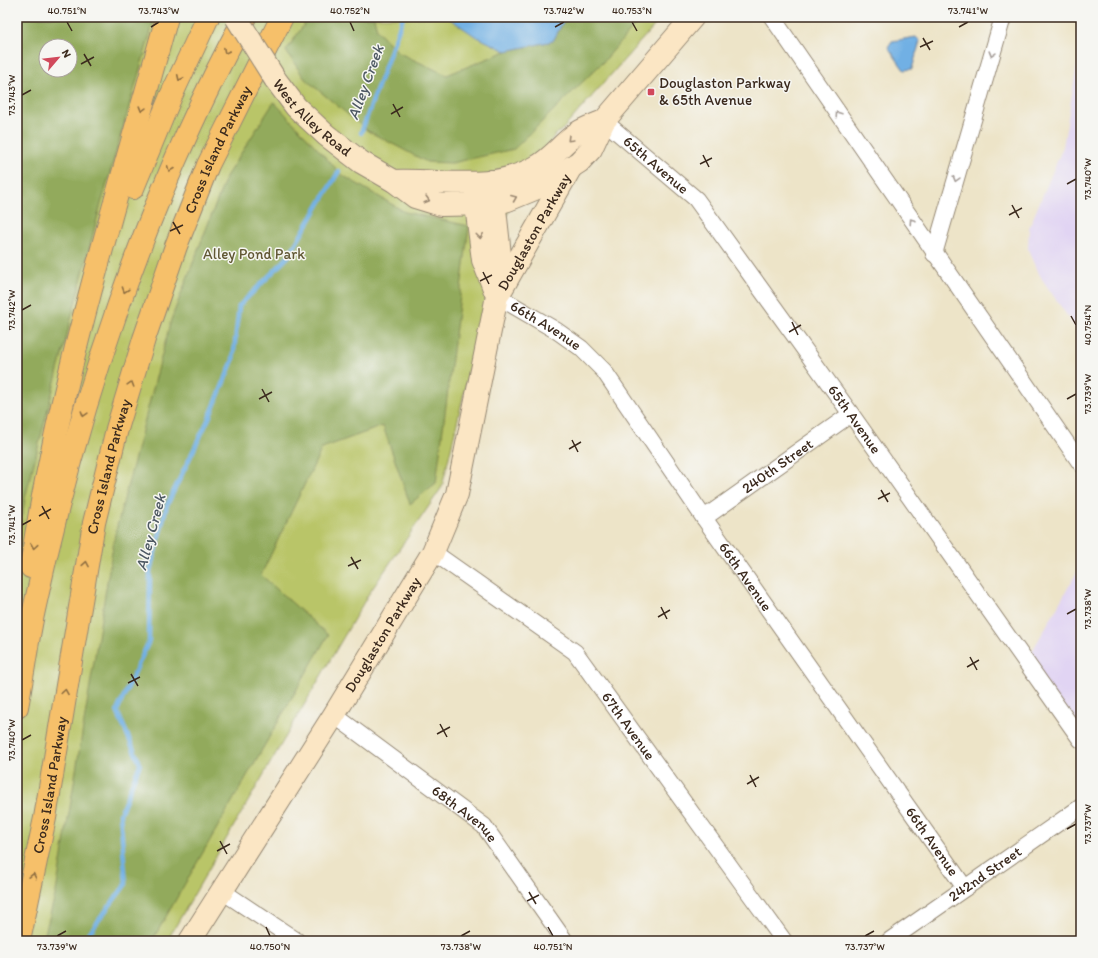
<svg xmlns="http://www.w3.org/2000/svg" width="1098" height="958" viewBox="0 0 1098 958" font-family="Itim,sans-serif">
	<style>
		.built { fill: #e1d4f3 }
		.green { fill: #b9c567; stroke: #7a7842; fill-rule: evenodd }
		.forest { fill: #92aa5c; stroke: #666a3d; fill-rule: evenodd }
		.water { fill: #71b0e4; stroke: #566d81 }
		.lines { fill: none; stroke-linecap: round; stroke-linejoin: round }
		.stream { stroke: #71b0e4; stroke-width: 4.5 }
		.street-casing { stroke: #948773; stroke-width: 18 }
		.secondary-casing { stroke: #948773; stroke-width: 24 }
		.highway-casing { stroke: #948773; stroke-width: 24 }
		.street { stroke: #fff; stroke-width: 16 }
		.secondary { stroke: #fbe6c4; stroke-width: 22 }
		.highway { stroke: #f6c06b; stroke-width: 22 }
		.secondary-bridge-casing { stroke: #948773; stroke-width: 24; stroke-linecap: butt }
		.secondary-bridge { stroke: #fbe6c4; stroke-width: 22 }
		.oneway { stroke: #8f6e41 }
		.oneway2 { stroke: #a79f9a }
		.oneway3 { stroke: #9b8871 }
		.ticks { fill: none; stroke: #3b2a1e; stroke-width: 1.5 }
		.poi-dot { fill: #d1495b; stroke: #f6f6f2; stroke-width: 1.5 }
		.labels { text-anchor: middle; stroke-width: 3; stroke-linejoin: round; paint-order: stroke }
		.poi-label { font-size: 15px; fill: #3b2a1e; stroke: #f6f6f2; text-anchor: start }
		.street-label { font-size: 15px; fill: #3b2a1e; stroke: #f6f6f2 }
		.park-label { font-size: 15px; fill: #615834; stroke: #f6f6f2 }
		.water-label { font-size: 16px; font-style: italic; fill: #4e5963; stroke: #f6f6f2 }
		.neatline { fill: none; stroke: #3b2a1e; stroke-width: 1.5 }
		.ticks-label { font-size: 10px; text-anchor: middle; fill: #3b2a1e }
	</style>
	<rect width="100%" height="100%" fill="#f6f6f2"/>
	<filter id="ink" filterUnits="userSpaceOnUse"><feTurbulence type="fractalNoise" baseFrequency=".025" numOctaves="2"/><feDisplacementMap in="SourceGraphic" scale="8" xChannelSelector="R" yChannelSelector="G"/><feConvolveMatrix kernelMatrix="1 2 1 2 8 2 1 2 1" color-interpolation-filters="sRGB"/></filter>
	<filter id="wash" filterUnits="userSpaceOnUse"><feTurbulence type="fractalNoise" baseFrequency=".012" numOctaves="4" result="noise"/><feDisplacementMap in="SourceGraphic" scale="16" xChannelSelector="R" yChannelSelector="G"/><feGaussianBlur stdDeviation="0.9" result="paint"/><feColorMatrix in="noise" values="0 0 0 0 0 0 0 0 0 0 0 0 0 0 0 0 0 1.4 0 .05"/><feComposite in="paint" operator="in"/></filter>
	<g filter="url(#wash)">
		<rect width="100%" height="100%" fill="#ede4c8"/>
		<g class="built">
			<polygon points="1081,42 1081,336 1042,279 1034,264 1028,249 1029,228 1063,147"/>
			<polygon points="1081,565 1081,740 1026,662"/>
		</g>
		<path class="green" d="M 17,17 L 662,17 L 563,129 L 554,136 L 505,218 L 442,487 L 368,595 L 167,941 L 17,941 ZM 46,46 L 70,46 L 70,70 L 46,70 Z"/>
		<g class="forest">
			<path d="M 17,17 L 155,17 L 99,211 L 25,498 L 17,551 ZM 46,46 L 70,46 L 70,70 L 46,70 Z"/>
			<polygon points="309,17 374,17 377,30 399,53 447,75 506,51 553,41 566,17 642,17 605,60 514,149 452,163 427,162 368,131 305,79 286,51"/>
			<polygon points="274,102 342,175 405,212 469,226 436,483 410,504 383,426 322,448 261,575 328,635 152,941 43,941 56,892 115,534 171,320 227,175"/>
		</g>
		<g class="water">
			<polygon points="447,17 566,17 553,41 506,51 475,36"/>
			<polygon points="916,37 920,41 912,69 904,70 888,47 892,41"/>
		</g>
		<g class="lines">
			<g class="stream">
				<polyline points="361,133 403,17"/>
				<polyline points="83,941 126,884 120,814 140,764 117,711 149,641 150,571 167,505 210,416 233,360 239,306 288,257 339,171"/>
			</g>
		</g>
	</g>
	<g filter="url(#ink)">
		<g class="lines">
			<defs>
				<g id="street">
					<polyline points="772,17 1081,464"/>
					<path id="s1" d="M 604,121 L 696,199 L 851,414 L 1081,740"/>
					<polyline points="934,254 1003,17"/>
					<path id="s2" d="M 497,296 L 557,331 L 581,348 L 604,371 L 704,518 L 965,888"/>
					<path id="s3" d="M 704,518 L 851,414"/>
					<path id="s4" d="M 433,552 L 575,652 L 784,941"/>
					<path id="s5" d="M 334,715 L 484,826 L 565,941"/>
					<polyline points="222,891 297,941"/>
					<path id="s6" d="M 889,941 L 1081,807"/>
				</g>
				<g id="secondary">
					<path id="s7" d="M 275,79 L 296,107 L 326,135 L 361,162 L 394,181 L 415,197 L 441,205 L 493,204 L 508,200 L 542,186 L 579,162 L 591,149 L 604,121 L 693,17"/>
					<path d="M 394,181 C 445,179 488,193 536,167 C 551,159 560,146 573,136 C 581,129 594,125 604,121"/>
					<polyline points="476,191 476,205 483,260 495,291"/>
					<path id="s8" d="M 500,292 L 570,169"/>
					<path id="s9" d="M 190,941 L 334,715 L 433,552 L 457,494 L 497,296 L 500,255 L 492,181"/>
				</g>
				<g id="highway">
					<polyline points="133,188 171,96 208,17"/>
					<path d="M 31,567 C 59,380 117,199 167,17"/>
					<path d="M 17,707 C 23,675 27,642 34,610 C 77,407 146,199 245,17"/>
					<path id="s10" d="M 19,941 L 45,818 L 94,523 L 117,429 L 144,339 L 176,246 L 208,165 L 282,17"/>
				</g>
			</defs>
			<use href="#street" class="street-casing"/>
			<use href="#secondary" class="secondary-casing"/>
			<use href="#highway" class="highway-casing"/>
			<use href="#street" class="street"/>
			<use href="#secondary" class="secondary"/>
			<use href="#highway" class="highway"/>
			<defs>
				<polyline id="secondary-bridge" points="236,17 275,79"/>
			</defs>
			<use href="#secondary-bridge" class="secondary-bridge-casing"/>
			<use href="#secondary-bridge" class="secondary-bridge"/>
		</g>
		<defs><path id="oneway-chevron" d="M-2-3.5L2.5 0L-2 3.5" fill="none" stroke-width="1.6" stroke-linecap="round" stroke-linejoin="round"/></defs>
		<g class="oneway">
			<use href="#oneway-chevron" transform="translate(226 51) rotate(118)"/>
			<use href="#oneway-chevron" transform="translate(180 78) rotate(115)"/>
			<use href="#oneway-chevron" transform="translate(142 109) rotate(106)"/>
			<use href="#oneway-chevron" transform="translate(170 169) rotate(112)"/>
			<use href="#oneway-chevron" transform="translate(125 290) rotate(109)"/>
			<use href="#oneway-chevron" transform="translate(131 384) rotate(-73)"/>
			<use href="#oneway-chevron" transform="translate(84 414) rotate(107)"/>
			<use href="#oneway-chevron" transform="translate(34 546) rotate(99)"/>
			<use href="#oneway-chevron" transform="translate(86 564) rotate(-80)"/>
			<use href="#oneway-chevron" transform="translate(65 692) rotate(-81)"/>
			<use href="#oneway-chevron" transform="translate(33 876) rotate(-78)"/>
		</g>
		<g class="oneway2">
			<use href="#oneway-chevron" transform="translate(992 54) rotate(106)"/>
			<use href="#oneway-chevron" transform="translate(838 114) rotate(-124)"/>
			<use href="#oneway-chevron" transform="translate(956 179) rotate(106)"/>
			<use href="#oneway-chevron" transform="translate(912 221) rotate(-124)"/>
		</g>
		<g class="oneway3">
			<use href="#oneway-chevron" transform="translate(570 139) rotate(135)"/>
			<use href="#oneway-chevron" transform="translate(514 198) rotate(-22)"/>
			<use href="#oneway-chevron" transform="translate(427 200) rotate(16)"/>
			<use href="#oneway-chevron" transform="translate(480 236) rotate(83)"/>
		</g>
	</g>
	<path class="ticks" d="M 67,22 L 72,31M 350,22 L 354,31M 632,22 L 637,31M 151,27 L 159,22M 555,27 L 564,22M 959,27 L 968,22M 923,38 L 930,50M 920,47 L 933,41M 84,54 L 91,66M 81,64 L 94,57M 22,95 L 31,90M 393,104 L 400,117M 391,114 L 403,107M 703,155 L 709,167M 700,164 L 712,158M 1067,184 L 1076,179M 1012,205 L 1019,218M 1009,215 L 1022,208M 173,222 L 180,234M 170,231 L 183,225M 483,272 L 489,284M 480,281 L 492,275M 22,310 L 31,305M 1071,316 L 1076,325M 792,322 L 798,335M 789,332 L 801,325M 262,389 L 269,402M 259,399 L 272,392M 1067,399 L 1076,394M 572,440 L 578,452M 569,449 L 581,442M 881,490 L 888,502M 878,499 L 890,493M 42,506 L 49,519M 39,516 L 51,509M 22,525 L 31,520M 351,557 L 358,569M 348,566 L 361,560M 661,607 L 667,619M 1067,614 L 1076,609M 658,617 L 670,610M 970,657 L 977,670M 967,667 L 979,660M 131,674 L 138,686M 128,683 L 140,677M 440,724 L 447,737M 437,734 L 450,727M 22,740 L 31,735M 750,775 L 756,787M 747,784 L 759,777M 1067,829 L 1076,824M 220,841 L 227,854M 217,851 L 230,844M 529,892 L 536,904M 527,901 L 539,895M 266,927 L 270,936M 548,927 L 553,936M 57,936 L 66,931M 461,936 L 470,931M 865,936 L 874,931"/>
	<rect class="poi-dot" x="647" y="88" width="8" height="8" rx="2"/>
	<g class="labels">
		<g class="poi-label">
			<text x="659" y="88">Douglaston Parkway<tspan x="659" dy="17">&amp; 65th Avenue</tspan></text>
		</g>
		<g class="street-label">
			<text dy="5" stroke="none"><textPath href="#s7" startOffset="54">West Alley Road</textPath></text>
			<text dy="5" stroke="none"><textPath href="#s10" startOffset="819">Cross Island Parkway</textPath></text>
			<text dy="5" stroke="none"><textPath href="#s1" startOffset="68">65th Avenue</textPath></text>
			<text dy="5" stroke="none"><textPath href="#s8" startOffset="69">Douglaston Parkway</textPath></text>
			<text dy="5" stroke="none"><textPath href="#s2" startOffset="57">66th Avenue</textPath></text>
			<text dy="5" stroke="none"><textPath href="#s1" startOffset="392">65th Avenue</textPath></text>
			<text dy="5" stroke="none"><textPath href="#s3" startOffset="90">240th Street</textPath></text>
			<text dy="5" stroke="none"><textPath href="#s10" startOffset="483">Cross Island Parkway</textPath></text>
			<text dy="5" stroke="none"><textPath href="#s2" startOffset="381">66th Avenue</textPath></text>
			<text dy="5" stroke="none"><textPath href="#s9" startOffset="362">Douglaston Parkway</textPath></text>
			<text dy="5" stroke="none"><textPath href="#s4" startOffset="265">67th Avenue</textPath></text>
			<text dy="5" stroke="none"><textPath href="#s10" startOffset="159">Cross Island Parkway</textPath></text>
			<text dy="5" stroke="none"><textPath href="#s5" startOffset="164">68th Avenue</textPath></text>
			<text dy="5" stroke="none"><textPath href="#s2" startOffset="705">66th Avenue</textPath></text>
			<text dy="5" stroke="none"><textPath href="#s6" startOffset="117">242nd Street</textPath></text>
		</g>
		<g class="park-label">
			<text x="254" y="259">Alley Pond Park</text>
		</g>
		<g class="water-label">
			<text transform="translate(365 82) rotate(-70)" y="6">Alley Creek</text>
			<text transform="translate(150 532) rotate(-75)" y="6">Alley Creek</text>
		</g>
	</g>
	<rect width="1098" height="958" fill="none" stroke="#f6f6f2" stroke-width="44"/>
	<g transform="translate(58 58) rotate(62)"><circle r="19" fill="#f6f6f2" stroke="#aba49d"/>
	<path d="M0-3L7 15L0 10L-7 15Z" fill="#d1495b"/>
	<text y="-6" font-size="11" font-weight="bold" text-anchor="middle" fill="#3b2a1e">N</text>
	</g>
	<rect x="22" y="22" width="1054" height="914" class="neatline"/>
	<g class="ticks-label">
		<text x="67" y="14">40.751°N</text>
		<text x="159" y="14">73.743°W</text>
		<text x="350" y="14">40.752°N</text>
		<text x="564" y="14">73.742°W</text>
		<text x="632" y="14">40.753°N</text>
		<text x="968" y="14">73.741°W</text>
		<text transform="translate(11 95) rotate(-90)" y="4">73.743°W</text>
		<text transform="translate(1087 179) rotate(-90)" y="4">73.740°W</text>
		<text transform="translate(11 310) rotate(-90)" y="4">73.742°W</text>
		<text transform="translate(1087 325) rotate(-90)" y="4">40.754°N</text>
		<text transform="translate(1087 394) rotate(-90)" y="4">73.739°W</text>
		<text transform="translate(11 525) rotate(-90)" y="4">73.741°W</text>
		<text transform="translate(1087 609) rotate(-90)" y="4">73.738°W</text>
		<text transform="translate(11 740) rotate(-90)" y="4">73.740°W</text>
		<text transform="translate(1087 824) rotate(-90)" y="4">73.737°W</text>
		<text x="57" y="950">73.739°W</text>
		<text x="270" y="950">40.750°N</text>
		<text x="461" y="950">73.738°W</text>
		<text x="553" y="950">40.751°N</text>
		<text x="865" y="950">73.737°W</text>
	</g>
</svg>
